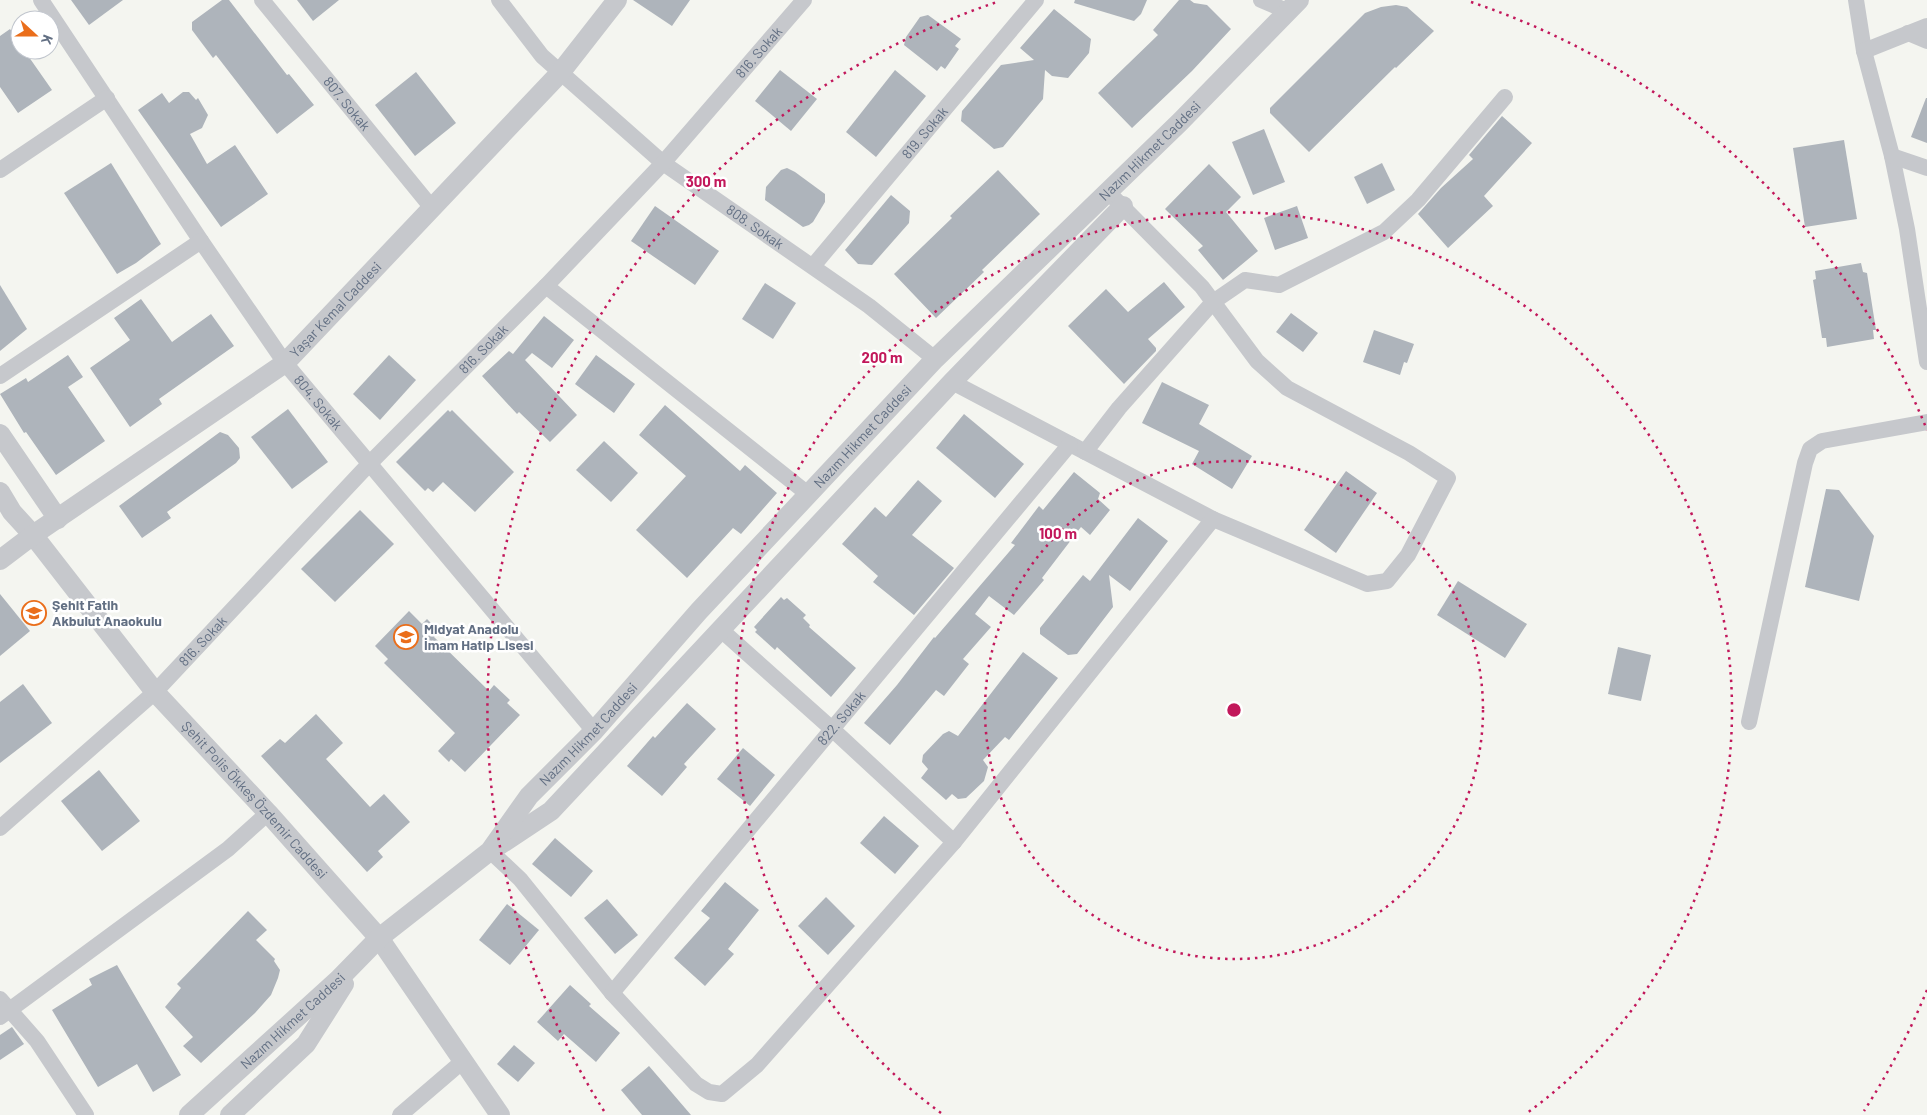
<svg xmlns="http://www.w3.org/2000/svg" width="1927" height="1115" viewBox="0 0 1927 1115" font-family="Barlow,sans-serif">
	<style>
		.building { fill: #aeb4bb }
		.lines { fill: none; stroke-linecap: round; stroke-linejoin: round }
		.minor { stroke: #c6c8cc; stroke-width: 16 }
		.tertiary { stroke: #c6c8cc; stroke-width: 20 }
		.ring { fill: none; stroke: #c2185b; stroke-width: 2.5; stroke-dasharray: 2.5 5 }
		.labels { text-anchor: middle; stroke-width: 5; stroke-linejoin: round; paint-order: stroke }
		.street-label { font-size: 14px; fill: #626f83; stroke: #fff }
		.poi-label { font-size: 14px; font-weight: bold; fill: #626f83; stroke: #fff; text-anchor: start }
		.centre { fill: #c2185b; stroke: #fff; stroke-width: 2.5 }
		.ring-label { font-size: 15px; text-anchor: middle; font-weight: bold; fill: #c2185b; stroke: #fff; stroke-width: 5; stroke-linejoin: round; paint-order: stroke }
	</style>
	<rect width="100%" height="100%" fill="#f4f5f0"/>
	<g class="building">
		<polygon points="71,0 123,0 89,25"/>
		<polygon points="222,0 229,0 287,75 289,74 314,105 277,134 216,55 213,58 192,30 192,22"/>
		<polygon points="297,0 339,0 313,21"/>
		<polygon points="633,0 690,0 672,26"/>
		<polygon points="1075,0 1147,0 1141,14 1134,21 1074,3"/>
		<polygon points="1179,0 1190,0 1194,3 1207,5 1231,29 1192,71 1132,128 1098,93 1158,35 1153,30"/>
		<polygon points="1396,5 1407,7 1434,31 1396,68 1395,67 1309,152 1270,113 1270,108 1365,13 1381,7"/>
		<polygon points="1054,9 1091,39 1089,53 1068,78 1052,76 1045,70 1043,99 1003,147 994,149 961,121 962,111 1001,65 1034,60 1020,48"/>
		<polygon points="928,15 961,39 955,46 959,49 945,69 941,66 937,71 904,45 906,37 920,17"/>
		<polygon points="10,29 20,44 20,50 24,50 52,90 18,113 0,87 0,36"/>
		<polygon points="780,70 817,99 791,131 755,101"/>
		<polygon points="895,70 926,96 876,157 846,132"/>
		<polygon points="416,72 456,123 415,156 375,105"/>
		<polygon points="183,92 189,92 196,100 198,98 208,115 202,128 190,134 207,164 235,145 268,194 221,227 138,110 162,93 169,103"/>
		<polygon points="1926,98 1927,98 1927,143 1911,137"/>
		<polygon points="1502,116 1532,143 1484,196 1493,206 1448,248 1418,214 1441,188 1473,159 1469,155"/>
		<polygon points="1264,129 1285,182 1253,195 1232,142"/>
		<polygon points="1844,140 1857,219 1805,227 1793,148"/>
		<polygon points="111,163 161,244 136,263 117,274 64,193"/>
		<polygon points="1382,163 1395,190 1367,204 1354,177"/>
		<polygon points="1209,164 1241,197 1226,212 1258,251 1223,280 1198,250 1203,246 1165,209"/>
		<polygon points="787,168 795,172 825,194 825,202 813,222 809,225 803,227 765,200 766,187 781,170"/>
		<polygon points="998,170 1040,214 982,270 984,272 936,318 894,274 952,218 950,216"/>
		<polygon points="891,195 910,211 909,223 872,265 858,264 845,250"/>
		<polygon points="655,206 719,251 695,285 631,241"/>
		<polygon points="1297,206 1308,238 1275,250 1264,218"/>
		<polygon points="1861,263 1863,272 1867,273 1876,330 1873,330 1874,339 1827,347 1826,338 1822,338 1813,280 1816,279 1815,271"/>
		<polygon points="1164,282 1185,307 1148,339 1156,348 1156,351 1124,384 1068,326 1106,289 1128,312"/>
		<polygon points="765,283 796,303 773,339 742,319"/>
		<polygon points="0,285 27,329 0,351"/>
		<polygon points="141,299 172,342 211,314 234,346 159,399 162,404 130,427 90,368 130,340 114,318"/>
		<polygon points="1291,313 1318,333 1303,352 1276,332"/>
		<polygon points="544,316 574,340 552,368 532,353 525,360 577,415 550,442 519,412 517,414 482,376 509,351 513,354"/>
		<polygon points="1374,330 1414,344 1407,363 1404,362 1400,375 1363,362"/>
		<polygon points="68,355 83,377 68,387 105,441 56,475 26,432 24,433 0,394 26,378 28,382"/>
		<polygon points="389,355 416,380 380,420 353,394"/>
		<polygon points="596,355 635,384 614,413 575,384"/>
		<polygon points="1162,382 1209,405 1199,424 1252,456 1232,489 1192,464 1199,451 1142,423"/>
		<polygon points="665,405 740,471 745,465 777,493 741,534 733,528 687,578 636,530 686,476 639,435"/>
		<polygon points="288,409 328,462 292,489 251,437"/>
		<polygon points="448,410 450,412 452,410 514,472 475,512 443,482 433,492 428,488 425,491 396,462"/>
		<polygon points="964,414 1024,464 995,498 936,448"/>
		<polygon points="220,432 228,435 239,448 240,458 236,463 167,512 171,518 142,538 119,506"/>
		<polygon points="604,441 638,473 611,502 576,470"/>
		<polygon points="1346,471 1377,493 1336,553 1304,530"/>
		<polygon points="1074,472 1100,493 1098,499 1110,510 1090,535 1081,527 1042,578 1044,580 1014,615 989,596 975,614 991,627 963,659 969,664 944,696 936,690 890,745 864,723 897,685 934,637 935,638 1015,545 1011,543 1039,506 1043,510"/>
		<polygon points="918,480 942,501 912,535 954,568 914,615 873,582 878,576 842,544 875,507 886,517"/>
		<polygon points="1826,489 1839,490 1874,536 1859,601 1805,587"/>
		<polygon points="360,510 394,544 335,602 301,569"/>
		<polygon points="1138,518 1168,541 1130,591 1109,575 1113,607 1077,654 1068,655 1040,634 1040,628 1083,575 1090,581"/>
		<polygon points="1458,581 1527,624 1505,658 1437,615"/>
		<polygon points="0,594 30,631 0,656"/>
		<polygon points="781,597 784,600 787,598 806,615 803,618 810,625 809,627 856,668 831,697 777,647 775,650 755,632 757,630 754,627"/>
		<polygon points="409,611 422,624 427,619 439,631 434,637 489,691 494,685 510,700 507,703 520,715 465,772 451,759 449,762 438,751 455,733 384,663 388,659 375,646"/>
		<polygon points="1618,647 1651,655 1641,701 1608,694"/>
		<polygon points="1023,652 1058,678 1009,740 1005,737 983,760 988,767 984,781 966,798 958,799 952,794 946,800 921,778 928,769 922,762 923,755 943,734 949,731 958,736"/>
		<polygon points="23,684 52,723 0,763 0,702"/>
		<polygon points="687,703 716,729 684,764 687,767 662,796 627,766 653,736 655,738"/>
		<polygon points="316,714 343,743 326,759 370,807 384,794 410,822 378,851 383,857 367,872 261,756 280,739 285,743"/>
		<polygon points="743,748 775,775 750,806 717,779"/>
		<polygon points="99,770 140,821 102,851 61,801"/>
		<polygon points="884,816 919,846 895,874 860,843"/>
		<polygon points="555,838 593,871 571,897 532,864"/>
		<polygon points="725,882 759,910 728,949 734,954 705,986 674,958 710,918 701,911"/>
		<polygon points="826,897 855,926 828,955 798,926"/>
		<polygon points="607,899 638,935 615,954 584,918"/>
		<polygon points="507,904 539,930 510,965 479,940"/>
		<polygon points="248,911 267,930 256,940 275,959 274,961 280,970 278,978 271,995 255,1013 201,1063 183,1046 193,1037 165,1007 181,988 177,984"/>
		<polygon points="117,965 181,1075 153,1092 137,1064 98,1087 52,1010 92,985 89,979"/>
		<polygon points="570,985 591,1004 589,1006 620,1033 596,1062 564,1034 558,1041 537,1022"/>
		<polygon points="12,1027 24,1044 0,1060 0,1035"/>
		<polygon points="514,1045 535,1063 518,1082 497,1064"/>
		<polygon points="649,1066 691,1115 642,1115 621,1090"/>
	</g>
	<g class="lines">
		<g class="minor">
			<path id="s1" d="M 41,0 L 201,241 L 285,363 L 594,731"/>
			<path id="s2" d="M 262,0 L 432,208"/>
			<path id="s3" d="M 499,0 L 542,56 L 663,163 L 869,306 L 935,359"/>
			<polyline points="1261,0 1287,11"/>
			<polyline points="1856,0 1864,51 1892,156 1907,229 1927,362"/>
			<polyline points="1908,33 1927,41"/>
			<polyline points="1864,51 1927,26"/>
			<polyline points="1892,156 1927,168"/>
			<polyline points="0,170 107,98"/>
			<path id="s4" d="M 813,266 L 1036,0"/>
			<polyline points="546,286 808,494"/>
			<polyline points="0,376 201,241"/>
			<polyline points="952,382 1213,519 1367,584 1387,581 1408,555 1448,478 1409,453 1287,388 1257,361 1202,287 1114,198"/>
			<polyline points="1085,452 1119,408 1213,302 1245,280 1279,285 1384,232 1418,200 1505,97"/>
			<polyline points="720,629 832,729 954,842"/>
			<polyline points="1749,722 1805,463 1810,449 1822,441 1927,422"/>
			<path id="s5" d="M 0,828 L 155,692 L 370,463 L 546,286 L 663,163 L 804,0"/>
			<polyline points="490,851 520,879 612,993 696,1084 709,1092 722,1094 757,1065 954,842 1213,519"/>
			<path id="s6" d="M 612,993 L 1070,444"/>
			<polyline points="0,999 37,1041 86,1115"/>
			<polyline points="0,1017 228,849 268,813"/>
			<polyline points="400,1115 463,1061"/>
		</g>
		<g class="tertiary">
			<polyline points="0,434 58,519"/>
			<path id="s7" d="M 0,492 L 12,512 L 33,535 L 155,692 L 268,813 L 379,938 L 500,1115"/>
			<path id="s8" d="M 0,560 L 33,535 L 285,363 L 560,73 L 617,0"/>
			<polyline points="498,846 551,811 952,382 1123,206"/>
			<path id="s9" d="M 189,1115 L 338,980 L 379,938 L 490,851 L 529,796 L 594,731 L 699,611 L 935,359 L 1180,122 L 1299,0"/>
			<polyline points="230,1115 306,1044 344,984"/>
		</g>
	</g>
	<g class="ring">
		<circle cx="1234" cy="710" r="249"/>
		<path d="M941 1113A498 498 0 1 1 1527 1113"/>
		<path d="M1927 990A747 747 0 0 1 1864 1111M604 1111A747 747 0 0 1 997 2M1471 2A747 747 0 0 1 1927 430"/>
	</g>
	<defs>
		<symbol id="school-ring" viewBox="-11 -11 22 22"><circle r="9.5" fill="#fff" stroke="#ea6e1b" stroke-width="1.5"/><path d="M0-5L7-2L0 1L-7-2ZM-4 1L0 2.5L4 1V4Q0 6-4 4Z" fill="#ea6e1b"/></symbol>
	</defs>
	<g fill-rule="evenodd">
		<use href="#school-ring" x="20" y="599" width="28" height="28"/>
		<use href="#school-ring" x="392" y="623" width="28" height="28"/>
	</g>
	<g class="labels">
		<g class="street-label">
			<text dy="5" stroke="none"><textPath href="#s5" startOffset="1086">816. Sokak</textPath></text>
			<text dy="5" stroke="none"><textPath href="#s2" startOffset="134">807. Sokak</textPath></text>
			<text dy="5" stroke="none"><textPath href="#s4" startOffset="174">819. Sokak</textPath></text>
			<text dy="5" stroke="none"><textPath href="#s9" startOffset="1364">Nazım Hikmet Caddesi</textPath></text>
			<text dy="5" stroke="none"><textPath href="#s3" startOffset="344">808. Sokak</textPath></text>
			<text dy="5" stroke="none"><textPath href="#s8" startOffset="420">Yaşar Kemal Caddesi</textPath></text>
			<text dy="5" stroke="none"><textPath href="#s5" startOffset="681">816. Sokak</textPath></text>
			<text dy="5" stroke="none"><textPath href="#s1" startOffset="489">804. Sokak</textPath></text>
			<text dy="5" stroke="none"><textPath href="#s9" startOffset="959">Nazım Hikmet Caddesi</textPath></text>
			<text dy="5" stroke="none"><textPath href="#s5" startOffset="276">816. Sokak</textPath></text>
			<text dy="5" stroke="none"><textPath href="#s6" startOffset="358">822. Sokak</textPath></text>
			<text dy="5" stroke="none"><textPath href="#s9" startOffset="554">Nazım Hikmet Caddesi</textPath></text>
			<text dy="5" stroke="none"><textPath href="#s7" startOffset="400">Şehit Polis Ökkeş Özdemir Caddesi</textPath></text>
			<text dy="5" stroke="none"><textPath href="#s9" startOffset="140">Nazım Hikmet Caddesi</textPath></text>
		</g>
		<g class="poi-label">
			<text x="52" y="610">Şehit Fatih<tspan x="52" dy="16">Akbulut Anaokulu</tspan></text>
			<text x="424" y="634">Midyat Anadolu<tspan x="424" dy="16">İmam Hatip Lisesi</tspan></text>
		</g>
	</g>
	<circle cx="1234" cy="710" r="8" class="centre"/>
	<g class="ring-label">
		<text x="706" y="187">300 m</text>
		<text x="882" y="363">200 m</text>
		<text x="1058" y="539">100 m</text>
	</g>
	<g transform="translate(35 35) rotate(111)"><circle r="24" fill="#ffffff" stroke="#c0c5cd"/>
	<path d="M0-4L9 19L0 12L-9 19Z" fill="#ea6e1b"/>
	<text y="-8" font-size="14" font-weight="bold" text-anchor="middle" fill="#626f83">K</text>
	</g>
</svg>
